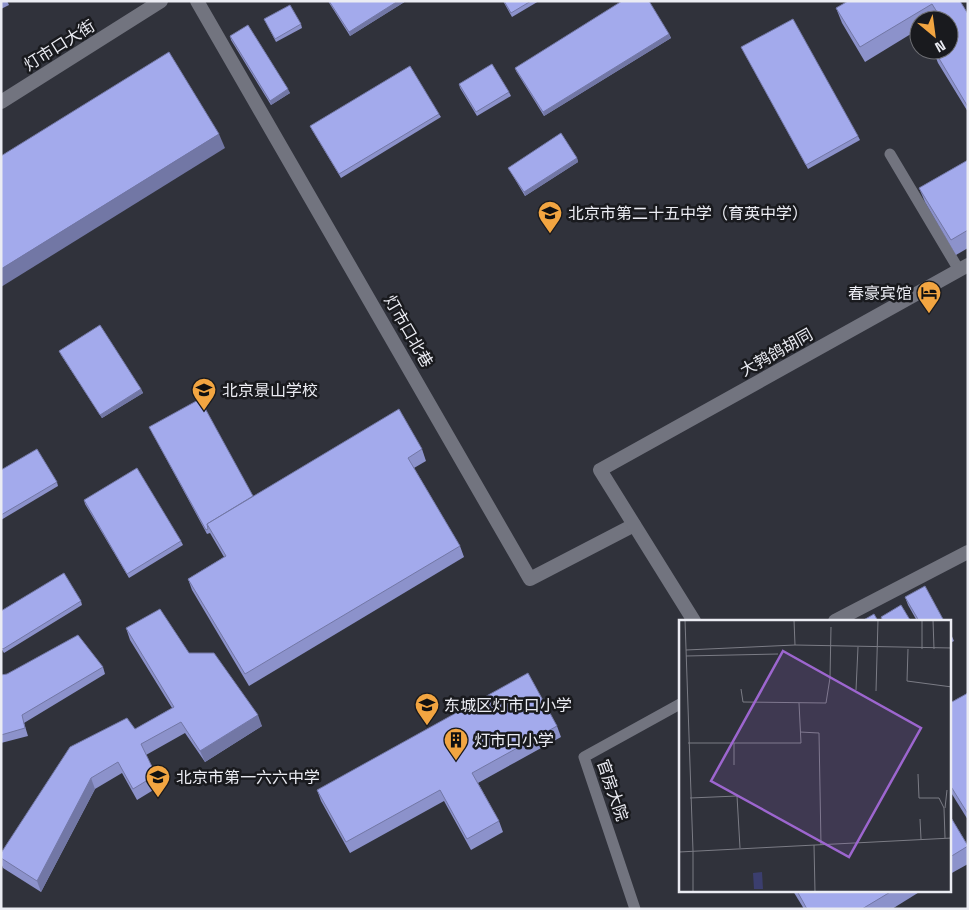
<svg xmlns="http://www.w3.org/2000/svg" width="969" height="910" viewBox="0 0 969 910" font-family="'Space Grotesk','Noto Sans SC',sans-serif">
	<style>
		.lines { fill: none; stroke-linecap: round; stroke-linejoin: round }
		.service { stroke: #72747f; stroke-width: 11 }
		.minor { stroke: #72747f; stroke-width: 14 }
		.tertiary { stroke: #72747f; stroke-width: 14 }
		.wall { fill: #8c92cb }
		.shaded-wall { fill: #7277a5 }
		.building { fill: #a3aaec; stroke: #7277a5 }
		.labels { text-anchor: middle; stroke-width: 5; stroke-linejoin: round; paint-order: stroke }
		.street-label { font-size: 16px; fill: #ebecf3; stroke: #191a1e }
		.poi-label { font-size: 16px; fill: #ebecf3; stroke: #191a1e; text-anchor: start }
		.inset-road { fill: none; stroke: #7b7c85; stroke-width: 1 }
		.view { fill: #9d66cf; fill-opacity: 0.15; stroke: #9d66cf; stroke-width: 2.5 }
		.inset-edge { fill: none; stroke: #ebecf3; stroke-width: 2.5 }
	</style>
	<rect width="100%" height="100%" fill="#30323b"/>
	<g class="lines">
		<g class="service">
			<polyline points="890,154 959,270"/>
			<polyline points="635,909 584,757 680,704"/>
		</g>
		<g class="minor">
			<polyline points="197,1 530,579 634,525"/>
			<polyline points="694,621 600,470 968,265"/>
			<polyline points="835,621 968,552"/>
		</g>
		<polyline class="tertiary" points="1,102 161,1"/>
	</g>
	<g class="wall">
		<polygon points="1,1 7,1 9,5 1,9"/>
		<polygon points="328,1 406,1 350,36"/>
		<polygon points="503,1 539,1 512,17"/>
		<polygon points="960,1 968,14 968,112 938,63 933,50 950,39 949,20 938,20 937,18 934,20 919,20 919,29 865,62 842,23 836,8"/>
		<polygon points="264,19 301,24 302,28 276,42"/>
		<polygon points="669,34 671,38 544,116 516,71 515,68"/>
		<polygon points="230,36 290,93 271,105 231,40"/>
		<polygon points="741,47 858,136 860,140 808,169"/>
		<polygon points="459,84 509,92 511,96 477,116 460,88"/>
		<polygon points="439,114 441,117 341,178 312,130 310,126"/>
		<polygon points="577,158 578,162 525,196 510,171 508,168"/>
		<polygon points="968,160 968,248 956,255 925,202 919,188"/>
		<polygon points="59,351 141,389 143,393 102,418 61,355"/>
		<polygon points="149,427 253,496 422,449 426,461 414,468 460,546 464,557 249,686 192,590 188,579 224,557 210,533 207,534"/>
		<polygon points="1,470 57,482 58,486 1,520"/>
		<polygon points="84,500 181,541 183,545 129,578 85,504"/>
		<polygon points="905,597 944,621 917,621 908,605"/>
		<polygon points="81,601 82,605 4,653 1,648 1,611"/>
		<polygon points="126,628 189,653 262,726 205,762 185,733 146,755 156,775 160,786 137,800 122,773 95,789 41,892 3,868 1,863 1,853 135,729 172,708 130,640"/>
		<polygon points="950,632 954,641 950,643"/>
		<polygon points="103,667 105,674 24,723 28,736 1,743 1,675"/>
		<polygon points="968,693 968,820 950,791 950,703"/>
		<polygon points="557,726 561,737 478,783 499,821 503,832 471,850 444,801 350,853 321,801 317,790"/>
		<polygon points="950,816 968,846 968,864 950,874"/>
		<polygon points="793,891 921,891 892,909 804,909"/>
	</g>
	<g class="shaded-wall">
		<polygon points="398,1 406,1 350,36 349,32"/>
		<polygon points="669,34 671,38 544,116 543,112"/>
		<polygon points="288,89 290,93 271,105 270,101"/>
		<polygon points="219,134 225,148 1,287 1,269"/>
		<polygon points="577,158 578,162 525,196 524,192"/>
		<polygon points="141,389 143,393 102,418 100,415"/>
		<polygon points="258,715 262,726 205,762 200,751"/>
		<polygon points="91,778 95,789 41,892 37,881"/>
	</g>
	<g class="building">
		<polygon points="329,1 398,1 349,32"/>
		<polygon points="504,1 531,1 511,13"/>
		<polygon points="622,1 649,1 669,34 543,112 515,68"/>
		<polygon points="848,1 960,1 968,14 968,107 934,50 949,50 949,39 952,37 949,32 949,20 942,20 932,4 860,47 836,8"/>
		<polygon points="290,5 301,24 275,39 264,19"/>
		<polygon points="793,19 858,136 806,165 741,47"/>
		<polygon points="248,25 288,89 270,101 230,36"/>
		<polygon points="169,52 219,134 1,269 1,156"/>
		<polygon points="492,64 509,92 476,112 459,84"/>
		<polygon points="410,66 439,114 339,174 310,126"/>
		<polygon points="561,133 577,158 524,192 508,168"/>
		<polygon points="968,160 968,230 951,240 919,188"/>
		<polygon points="100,325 141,389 100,415 59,351"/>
		<polygon points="200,399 253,496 207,524 208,529 206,530 149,427"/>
		<polygon points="399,409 422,449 408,458 460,546 245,674 188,579 226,556 207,524"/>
		<polygon points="37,449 57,482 1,515 1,470"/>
		<polygon points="137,468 181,541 127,574 84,500"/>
		<polygon points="64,573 81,601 3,649 1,647 1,611"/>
		<polygon points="925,586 944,621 919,621 905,597"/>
		<polygon points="901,605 910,620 907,621 883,621 881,617"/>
		<polygon points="160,609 189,653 214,653 258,715 200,751 181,722 141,744 156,775 133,789 118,762 91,778 37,881 1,858 1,853 70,747 127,718 135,729 174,707 126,628"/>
		<polygon points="874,614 878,621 862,621"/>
		<polygon points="78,635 103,667 22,715 25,728 1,735 1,675 7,674"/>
		<polygon points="528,673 557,726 472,773 499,821 467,839 440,790 346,842 317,790"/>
		<polygon points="968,693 968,814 950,785 950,703"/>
		<polygon points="950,816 968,846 950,857"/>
		<polygon points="797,891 892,891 862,909 807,909"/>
	</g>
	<defs>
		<symbol id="school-pin" viewBox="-11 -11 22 30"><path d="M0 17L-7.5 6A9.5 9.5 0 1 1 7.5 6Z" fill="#f2a541" stroke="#191a1e"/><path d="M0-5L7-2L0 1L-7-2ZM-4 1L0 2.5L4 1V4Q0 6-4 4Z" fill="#111"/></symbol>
		<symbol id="hotel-pin" viewBox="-11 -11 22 30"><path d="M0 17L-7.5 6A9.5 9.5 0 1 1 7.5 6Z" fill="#f2a541" stroke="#191a1e"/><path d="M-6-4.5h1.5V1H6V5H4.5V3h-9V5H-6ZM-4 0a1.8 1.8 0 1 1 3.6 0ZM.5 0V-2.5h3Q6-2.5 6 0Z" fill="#111"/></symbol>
		<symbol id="building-pin" viewBox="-11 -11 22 30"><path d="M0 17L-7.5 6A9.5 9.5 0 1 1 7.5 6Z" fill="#f2a541" stroke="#191a1e"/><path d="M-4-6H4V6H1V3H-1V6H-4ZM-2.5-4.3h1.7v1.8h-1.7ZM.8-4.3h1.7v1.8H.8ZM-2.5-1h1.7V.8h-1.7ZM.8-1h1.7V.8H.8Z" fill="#111"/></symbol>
	</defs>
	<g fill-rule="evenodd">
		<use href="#school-pin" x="536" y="199" width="28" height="38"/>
		<use href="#hotel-pin" x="915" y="279" width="28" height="38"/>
		<use href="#school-pin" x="190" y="376" width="28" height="38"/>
		<use href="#school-pin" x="413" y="691" width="28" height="38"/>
		<use href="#building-pin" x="442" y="726" width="28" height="38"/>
		<use href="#school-pin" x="144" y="763" width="28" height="38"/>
	</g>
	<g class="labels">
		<g class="street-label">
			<text transform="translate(59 45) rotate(-32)" y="6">灯市口大街</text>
			<text transform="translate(409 331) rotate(60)" y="6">灯市口北巷</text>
			<text transform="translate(776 352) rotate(-29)" y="6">大鹁鸽胡同</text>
			<text transform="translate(613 790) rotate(71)" y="6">官房大院</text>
		</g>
		<g class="poi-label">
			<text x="568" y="219">北京市第二十五中学（育英中学）</text>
			<text x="912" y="299" text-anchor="end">春豪宾馆</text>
			<text x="222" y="396">北京景山学校</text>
			<text x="444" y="711">东城区灯市口小学</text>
			<text x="474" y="746">灯市口小学</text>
			<text x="176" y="783">北京市第一六六中学</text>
		</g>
	</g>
	<g transform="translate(679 620)">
		<rect width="272" height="272" fill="#30323b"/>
		<path d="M 83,252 L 84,269 L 75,269 L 74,253 Z" fill="#3b3e6e"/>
		<path class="inset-road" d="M 6,0 L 14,231M 115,0 L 116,25M 254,0 L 255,29M 229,29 L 228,61 L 273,67M 243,29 L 243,0M 7,30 L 116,25 L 273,28M 7,36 L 99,34M 62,69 L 64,82 L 147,83 L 151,58 L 152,7M 177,70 L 179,27M 197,71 L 199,0M 121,112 L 140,113 L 142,225M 9,123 L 122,123 L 120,83M 55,123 L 55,145M 239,154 L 240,178 L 260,178 L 265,188 L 266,218M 11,178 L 58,176 L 61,228M 266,188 L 268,170M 241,199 L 242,219M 135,225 L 136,272M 14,231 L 14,272M 0,232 L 273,218"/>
		<path class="view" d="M 104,31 L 242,108 L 170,237 L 32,161 Z"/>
		<rect width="272" height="272" class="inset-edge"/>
	</g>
	<rect width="969" height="910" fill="none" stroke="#ebecf3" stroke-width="5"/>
	<g transform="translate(934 35) rotate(151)"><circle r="24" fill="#191a1e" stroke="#6d6e73"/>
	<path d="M0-4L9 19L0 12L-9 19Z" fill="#f2a541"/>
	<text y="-8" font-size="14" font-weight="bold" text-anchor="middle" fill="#ebecf3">N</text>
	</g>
</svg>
